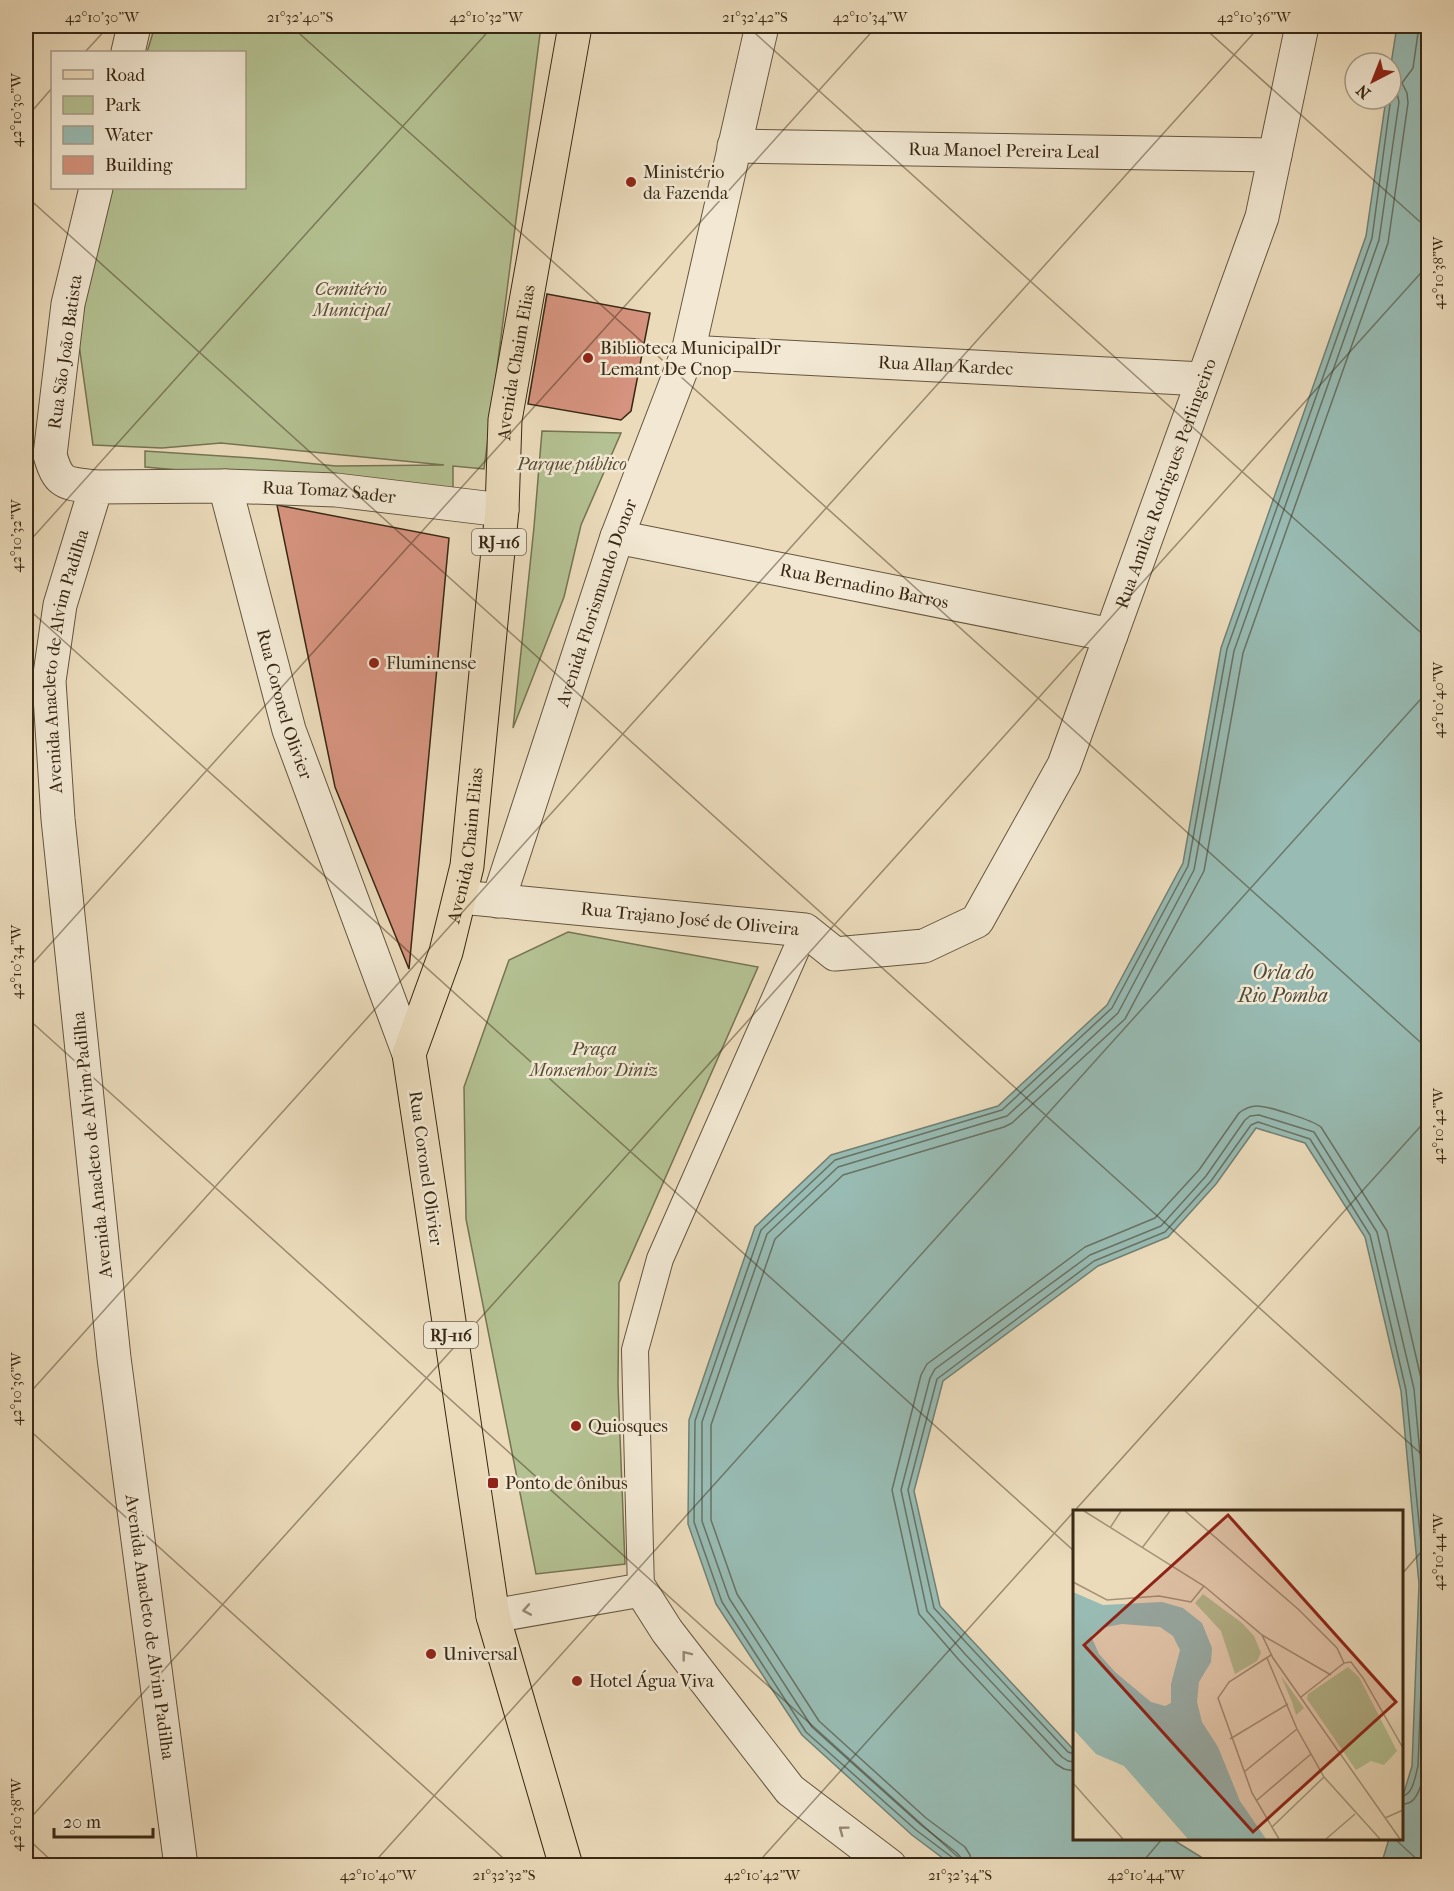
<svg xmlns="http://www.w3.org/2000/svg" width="1454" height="1891" viewBox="0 0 1454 1891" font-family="'IM FELL French Canon',serif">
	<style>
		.green { fill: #b4c192; stroke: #767453; stroke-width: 1.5 }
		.water { fill: #98bbb3; stroke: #728073; stroke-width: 1.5 }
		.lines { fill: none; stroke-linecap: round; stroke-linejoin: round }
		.shore { stroke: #687264; stroke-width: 1.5 }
		.building { fill: #d6937f; stroke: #382814; stroke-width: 1.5 }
		.pedestrian-casing { stroke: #65553e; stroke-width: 28 }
		.minor-casing { stroke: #65553e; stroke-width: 35 }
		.primary-casing { stroke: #382814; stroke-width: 35 }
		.pedestrian { stroke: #f2e8d3; stroke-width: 26 }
		.minor { stroke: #f2e8d3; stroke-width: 33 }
		.primary { stroke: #ebdbbb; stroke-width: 33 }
		.oneway { stroke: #958874 }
		.ticks { fill: none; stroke: #382814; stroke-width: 1.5; stroke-opacity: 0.45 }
		.poi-dot { fill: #8f2418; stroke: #f2e8d3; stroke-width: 2 }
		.labels { text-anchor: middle; stroke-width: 5; stroke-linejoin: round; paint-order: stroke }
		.shield { fill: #f2e8d3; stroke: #70624d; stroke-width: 1.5 }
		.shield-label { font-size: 16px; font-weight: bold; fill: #382814 }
		.street-label { font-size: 18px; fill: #382814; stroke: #f2e8d3 }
		.poi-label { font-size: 18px; fill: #382814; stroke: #f2e8d3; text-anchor: start }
		.park-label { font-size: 18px; font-style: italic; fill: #574e34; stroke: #f2e8d3 }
		.water-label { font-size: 20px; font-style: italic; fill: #504d3c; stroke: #f2e8d3 }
		.inset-road { fill: none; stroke: #a39378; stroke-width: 1.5 }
		.view { fill: #8f2418; fill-opacity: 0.15; stroke: #8f2418; stroke-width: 3 }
		.inset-edge { fill: none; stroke: #382814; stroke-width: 3 }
		.neatline { fill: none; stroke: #382814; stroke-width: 2 }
		.ticks-label { font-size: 15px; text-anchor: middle; fill: #382814 }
	</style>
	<rect width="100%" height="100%" fill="#ebdbbb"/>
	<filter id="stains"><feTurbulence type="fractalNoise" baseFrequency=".00333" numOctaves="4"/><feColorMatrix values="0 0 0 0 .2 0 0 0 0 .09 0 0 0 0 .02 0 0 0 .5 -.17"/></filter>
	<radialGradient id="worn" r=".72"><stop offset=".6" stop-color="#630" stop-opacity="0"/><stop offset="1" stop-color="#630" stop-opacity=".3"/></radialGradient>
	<g class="green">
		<polygon points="155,26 541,26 484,469 453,466 453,495 145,467 145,451 266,459 336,466 444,465 221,443 162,448 93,445 77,330 110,188 244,188 244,52 147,52"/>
		<polygon points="542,431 621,433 581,525 564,597 513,728 534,527"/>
		<polygon points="568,932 758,967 619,1283 618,1385 625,1564 536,1574 466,1219 464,1087 509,960"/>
	</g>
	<polygon class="water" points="1397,26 1428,26 1428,1865 1381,1865 1389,1839 1402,1838 1402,1799 1412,1766 1419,1584 1401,1391 1365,1237 1305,1143 1256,1128 1216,1184 1168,1237 1098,1266 943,1381 914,1491 940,1606 1074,1750 1074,1838 1172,1839 1214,1865 952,1865 912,1835 802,1735 716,1604 688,1524 689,1420 755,1227 831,1155 998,1106 1107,1005 1183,863 1221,648 1366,236 1386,99 1391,99 1391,64"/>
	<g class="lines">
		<g class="shore">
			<path d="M 1074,1754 L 1068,1752 L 934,1608 L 908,1490 L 937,1379 L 1094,1261 L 1165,1232 L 1211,1181 L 1251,1125 L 1258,1122 L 1310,1139 L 1370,1235 L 1406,1390 L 1425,1584 L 1418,1766 C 1415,1777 1413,1795 1402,1796"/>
			<polyline points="1074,1762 1068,1761 1062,1757 965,1654 927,1611 901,1490 930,1378 935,1369 1090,1255 1161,1226 1206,1176 1245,1120 1250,1116 1259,1115 1314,1132 1377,1232 1414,1389 1428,1540"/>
			<path d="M 1074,1771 L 1064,1769 L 1056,1764 L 959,1660 L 919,1614 L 892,1490 L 921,1375 L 927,1364 L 1085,1247 L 1155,1218 L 1199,1170 L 1239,1113 C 1244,1109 1250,1106 1257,1106 C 1268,1106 1312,1120 1321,1127 L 1387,1231 L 1423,1387 L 1428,1446"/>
			<path d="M 1402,1804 C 1407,1804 1411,1803 1414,1799 C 1430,1781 1427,1713 1428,1688"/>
			<polyline points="955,1866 953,1858 916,1830 806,1732 722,1602 694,1522 695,1421 761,1230 835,1160 1002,1110 1112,1008 1188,866 1227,649 1372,238 1391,97"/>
			<polyline points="963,1866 962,1859 957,1853 921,1825 812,1727 729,1598 702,1521 702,1422 767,1234 838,1167 1007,1116 1118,1013 1194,870 1234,651 1379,240 1399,102 1397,93 1391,87"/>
			<polyline points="972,1866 970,1855 965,1847 926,1818 819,1721 737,1594 711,1520 711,1425 775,1239 843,1175 1004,1127 1012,1123 1125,1019 1204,871 1243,653 1388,243 1408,103 1407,93 1402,83 1413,68 1419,26"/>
		</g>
	</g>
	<g class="building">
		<polygon points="547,294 650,313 631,411 621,420 528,404"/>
		<polygon points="277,505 449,538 409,969 335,787"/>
		<polygon points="109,1861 110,1866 53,1866"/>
	</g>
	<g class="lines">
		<defs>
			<polyline id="pedestrian" points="641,1590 635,1350 660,1259 805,930"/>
			<g id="minor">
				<polyline points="128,52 134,26"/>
				<path id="s1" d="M 734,146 L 1275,155"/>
				<path d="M 96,188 L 68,304 L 50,455 C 59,486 66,483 96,487"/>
				<path id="s2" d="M 688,352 L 1203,379"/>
				<path id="s3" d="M 225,486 L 289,730 L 409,1054"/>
				<path id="s4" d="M 617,537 L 1111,635"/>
				<path id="s5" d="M 460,897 L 805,930 L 835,954 L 924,946 L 977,921 L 1064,765 L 1262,217 L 1302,26"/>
				<path id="s6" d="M 498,901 L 617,537 L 688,352 L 762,26"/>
				<polyline points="493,1616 641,1590 667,1631 790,1790 890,1866"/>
				<path id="s7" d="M 181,1866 L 114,1358 L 58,819 L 49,681 L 60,605 L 96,487 L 225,486 L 336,490 L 502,510"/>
			</g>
			<g id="primary">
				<path id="s8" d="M 566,1866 L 493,1616 L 409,1054 L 446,952 L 467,866 L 502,510 L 505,420 L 575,26"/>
			</g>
		</defs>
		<use href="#pedestrian" class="pedestrian-casing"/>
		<use href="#minor" class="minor-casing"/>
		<use href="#primary" class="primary-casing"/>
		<use href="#pedestrian" class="pedestrian"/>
		<use href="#minor" class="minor"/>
		<use href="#primary" class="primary"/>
	</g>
	<defs><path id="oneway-chevron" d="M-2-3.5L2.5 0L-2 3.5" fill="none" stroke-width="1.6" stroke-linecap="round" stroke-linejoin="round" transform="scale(1.5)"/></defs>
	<g class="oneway">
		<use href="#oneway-chevron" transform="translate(527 1610) rotate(170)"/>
		<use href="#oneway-chevron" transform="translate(686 1655) rotate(-128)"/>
		<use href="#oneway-chevron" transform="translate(843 1830) rotate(-143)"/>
	</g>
	<path class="ticks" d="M 291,26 L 1428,1049M 747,26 L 1428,639M 1202,26 L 1428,229M 85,52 L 109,26M 26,118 L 52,88M 26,196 L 1428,1460M 26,545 L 493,26M 26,607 L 1074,1551M 26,971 L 877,26M 26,1017 L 968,1866M 26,1397 L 1260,26M 26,1427 L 512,1866M 1402,1574 L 1428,1544M 26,1823 L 1428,265M 26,1837 L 57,1866M 1394,1838 L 1424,1866M 371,1866 L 1428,691M 755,1866 L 1428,1118M 1139,1866 L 1163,1838"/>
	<g class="poi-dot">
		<circle cx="631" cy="182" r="6"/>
		<circle cx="588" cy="358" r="6"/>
		<circle cx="374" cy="663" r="6"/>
		<circle cx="576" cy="1426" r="6"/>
		<rect x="487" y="1477" width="12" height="12" rx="3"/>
		<circle cx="431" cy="1654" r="6"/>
		<circle cx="577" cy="1681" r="6"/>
	</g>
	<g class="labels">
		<g class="shield">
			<rect x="472" y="529" width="54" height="26" rx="4.5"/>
			<rect x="424" y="1322" width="54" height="26" rx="4.5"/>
		</g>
		<g class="shield-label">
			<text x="499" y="548">RJ-116</text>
			<text x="451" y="1341">RJ-116</text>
		</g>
		<g class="street-label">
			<text dy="6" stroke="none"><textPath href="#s1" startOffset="270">Rua Manoel Pereira Leal</textPath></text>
			<text transform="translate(65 352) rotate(-82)" y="6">Rua São João Batista</text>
			<text dy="6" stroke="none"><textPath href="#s8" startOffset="1532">Avenida Chaim Elias</textPath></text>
			<text dy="6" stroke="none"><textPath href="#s2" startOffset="258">Rua Allan Kardec</textPath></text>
			<text dy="6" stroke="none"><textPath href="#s5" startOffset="1011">Rua Amilca Rodrigues Perlingeiro</textPath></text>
			<text dy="6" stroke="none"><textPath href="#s7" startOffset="1626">Rua Tomaz Sader</textPath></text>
			<text dy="6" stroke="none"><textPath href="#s4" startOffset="252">Rua Bernadino Barros</textPath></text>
			<text dy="6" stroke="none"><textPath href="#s6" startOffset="314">Avenida Florismundo Donor</textPath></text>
			<text dy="6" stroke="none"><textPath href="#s7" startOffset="1214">Avenida Anacleto de Alvim Padilha</textPath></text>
			<text dy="6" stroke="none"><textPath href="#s3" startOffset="226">Rua Coronel Olivier</textPath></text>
			<text dy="6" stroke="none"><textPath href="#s8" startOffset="1046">Avenida Chaim Elias</textPath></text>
			<text dy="6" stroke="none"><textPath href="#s5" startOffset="231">Rua Trajano José de Oliveira</textPath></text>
			<text transform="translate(92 1145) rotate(-96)" y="6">Avenida Anacleto de Alvim Padilha</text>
			<text transform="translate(426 1168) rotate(82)" y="6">Rua Coronel Olivier</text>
			<text transform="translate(150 1627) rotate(82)" y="6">Avenida Anacleto de Alvim Padilha</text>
		</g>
		<g class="poi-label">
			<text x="643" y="178">Ministério<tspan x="643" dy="21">da Fazenda</tspan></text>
			<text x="600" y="354">Biblioteca MunicipalDr<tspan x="600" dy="21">Lemant De Cnop</tspan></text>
			<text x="386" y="669">Fluminense</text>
			<text x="588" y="1432">Quiosques</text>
			<text x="505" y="1489">Ponto de ônibus</text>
			<text x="443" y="1660">Universal</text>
			<text x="589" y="1687">Hotel Água Viva</text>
		</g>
		<g class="park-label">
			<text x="351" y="295">Cemitério<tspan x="351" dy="21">Municipal</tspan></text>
			<text x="572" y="470">Parque público</text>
			<text x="594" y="1055">Praça<tspan x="594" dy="21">Monsenhor Diniz</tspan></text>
		</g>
		<g class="water-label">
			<text x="1283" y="979">Orla do<tspan x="1283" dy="23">Rio Pomba</tspan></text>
		</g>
	</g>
	<g transform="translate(1073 1510)">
		<rect width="330" height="330" fill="#ebdbbb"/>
		<path d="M 130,84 L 169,113 L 181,126 L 188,143 L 184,151 L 162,164 L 148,121 L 122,93 ZM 275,157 L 286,167 L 324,241 L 311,255 L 298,251 L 283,260 L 234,189 L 235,184 ZM 208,166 L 231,198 L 223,205 L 219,192 Z" fill="#b4c192"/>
		<path d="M 0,82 L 30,95 L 89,92 L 110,98 L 129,113 L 139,138 L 138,152 L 126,172 L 124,192 L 129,212 L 145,237 L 167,291 L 193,329 L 115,329 L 51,256 L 23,244 L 0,219 ZM 49,114 L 87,117 L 100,126 L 107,140 L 98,174 L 98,193 L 92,196 L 78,192 L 42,162 L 26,144 L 18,126 L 28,118 Z" fill="#98bbb3" fill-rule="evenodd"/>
		<path class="inset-road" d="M 11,1 L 131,76 L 189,125 L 200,148 L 327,329M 112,1 L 225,99 L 264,138 L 271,153 L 228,187M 37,18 L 48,1M 69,38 L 97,1M 0,72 L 34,90 L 86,86 L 118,92 L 131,76M 189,125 L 258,165M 198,145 L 156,172 L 145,188 L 179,283 L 206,329M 194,148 L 224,219 L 251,267 L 307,329M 271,153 L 278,152 L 290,168 L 330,238M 157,229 L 215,194M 171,262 L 224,219M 0,273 L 50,329M 183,291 L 238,244M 312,308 L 330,300M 199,317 L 251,267M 253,329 L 282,304"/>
		<path class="view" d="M 155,5 L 323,192 L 180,322 L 11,135 Z"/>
		<rect width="330" height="330" class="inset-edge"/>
	</g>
	<rect width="1454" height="1891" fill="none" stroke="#ebdbbb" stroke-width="66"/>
	<rect x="51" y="51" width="195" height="138" fill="#f2e8d3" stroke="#a89b87" stroke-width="1.5"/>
	<rect x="63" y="70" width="30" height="9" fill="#ebdbbb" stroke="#a89b87" stroke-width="1.5"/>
	<text x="105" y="81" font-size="18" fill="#382814">Road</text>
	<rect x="63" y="96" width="30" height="18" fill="#b4c192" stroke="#a89b87" stroke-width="1.5"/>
	<text x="105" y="111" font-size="18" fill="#382814">Park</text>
	<rect x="63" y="126" width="30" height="18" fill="#98bbb3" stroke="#a89b87" stroke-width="1.5"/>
	<text x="105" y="141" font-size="18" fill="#382814">Water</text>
	<rect x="63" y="156" width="30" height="18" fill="#d6937f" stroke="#a89b87" stroke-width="1.5"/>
	<text x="105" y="171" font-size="18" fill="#382814">Building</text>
	<g transform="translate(1373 81) rotate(222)"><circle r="28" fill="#f2e8d3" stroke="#a89b87" stroke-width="1.5"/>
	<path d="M0-4.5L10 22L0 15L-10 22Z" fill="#8f2418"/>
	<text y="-9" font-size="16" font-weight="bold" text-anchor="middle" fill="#382814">N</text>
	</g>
	<path d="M54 1828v9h99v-9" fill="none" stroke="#382814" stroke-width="3"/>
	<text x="63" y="1828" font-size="18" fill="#382814" stroke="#f2e8d3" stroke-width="4.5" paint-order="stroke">20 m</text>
	<rect x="33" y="33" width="1388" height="1825" class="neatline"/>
	<g class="ticks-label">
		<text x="102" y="22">42°10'30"W</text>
		<text x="300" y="22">21°32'40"S</text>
		<text x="486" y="22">42°10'32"W</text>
		<text x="755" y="22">21°32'42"S</text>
		<text x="870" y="22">42°10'34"W</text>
		<text x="1254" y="22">42°10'36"W</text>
		<text transform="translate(16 110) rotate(-90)" y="5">42°10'30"W</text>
		<text transform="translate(1438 273) rotate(-90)" y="5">42°10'38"W</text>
		<text transform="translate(16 536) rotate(-90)" y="5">42°10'32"W</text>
		<text transform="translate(1438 700) rotate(-90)" y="5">42°10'40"W</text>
		<text transform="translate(16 962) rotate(-90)" y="5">42°10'34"W</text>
		<text transform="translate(1438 1126) rotate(-90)" y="5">42°10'42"W</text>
		<text transform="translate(16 1389) rotate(-90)" y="5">42°10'36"W</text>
		<text transform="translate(1438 1552) rotate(-90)" y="5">42°10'44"W</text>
		<text transform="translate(16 1815) rotate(-90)" y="5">42°10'38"W</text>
		<text x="378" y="1880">42°10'40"W</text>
		<text x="504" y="1880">21°32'32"S</text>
		<text x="762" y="1880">42°10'42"W</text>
		<text x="960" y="1880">21°32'34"S</text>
		<text x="1146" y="1880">42°10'44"W</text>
	</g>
	<rect width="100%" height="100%" filter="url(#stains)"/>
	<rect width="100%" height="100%" fill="url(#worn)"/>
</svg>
